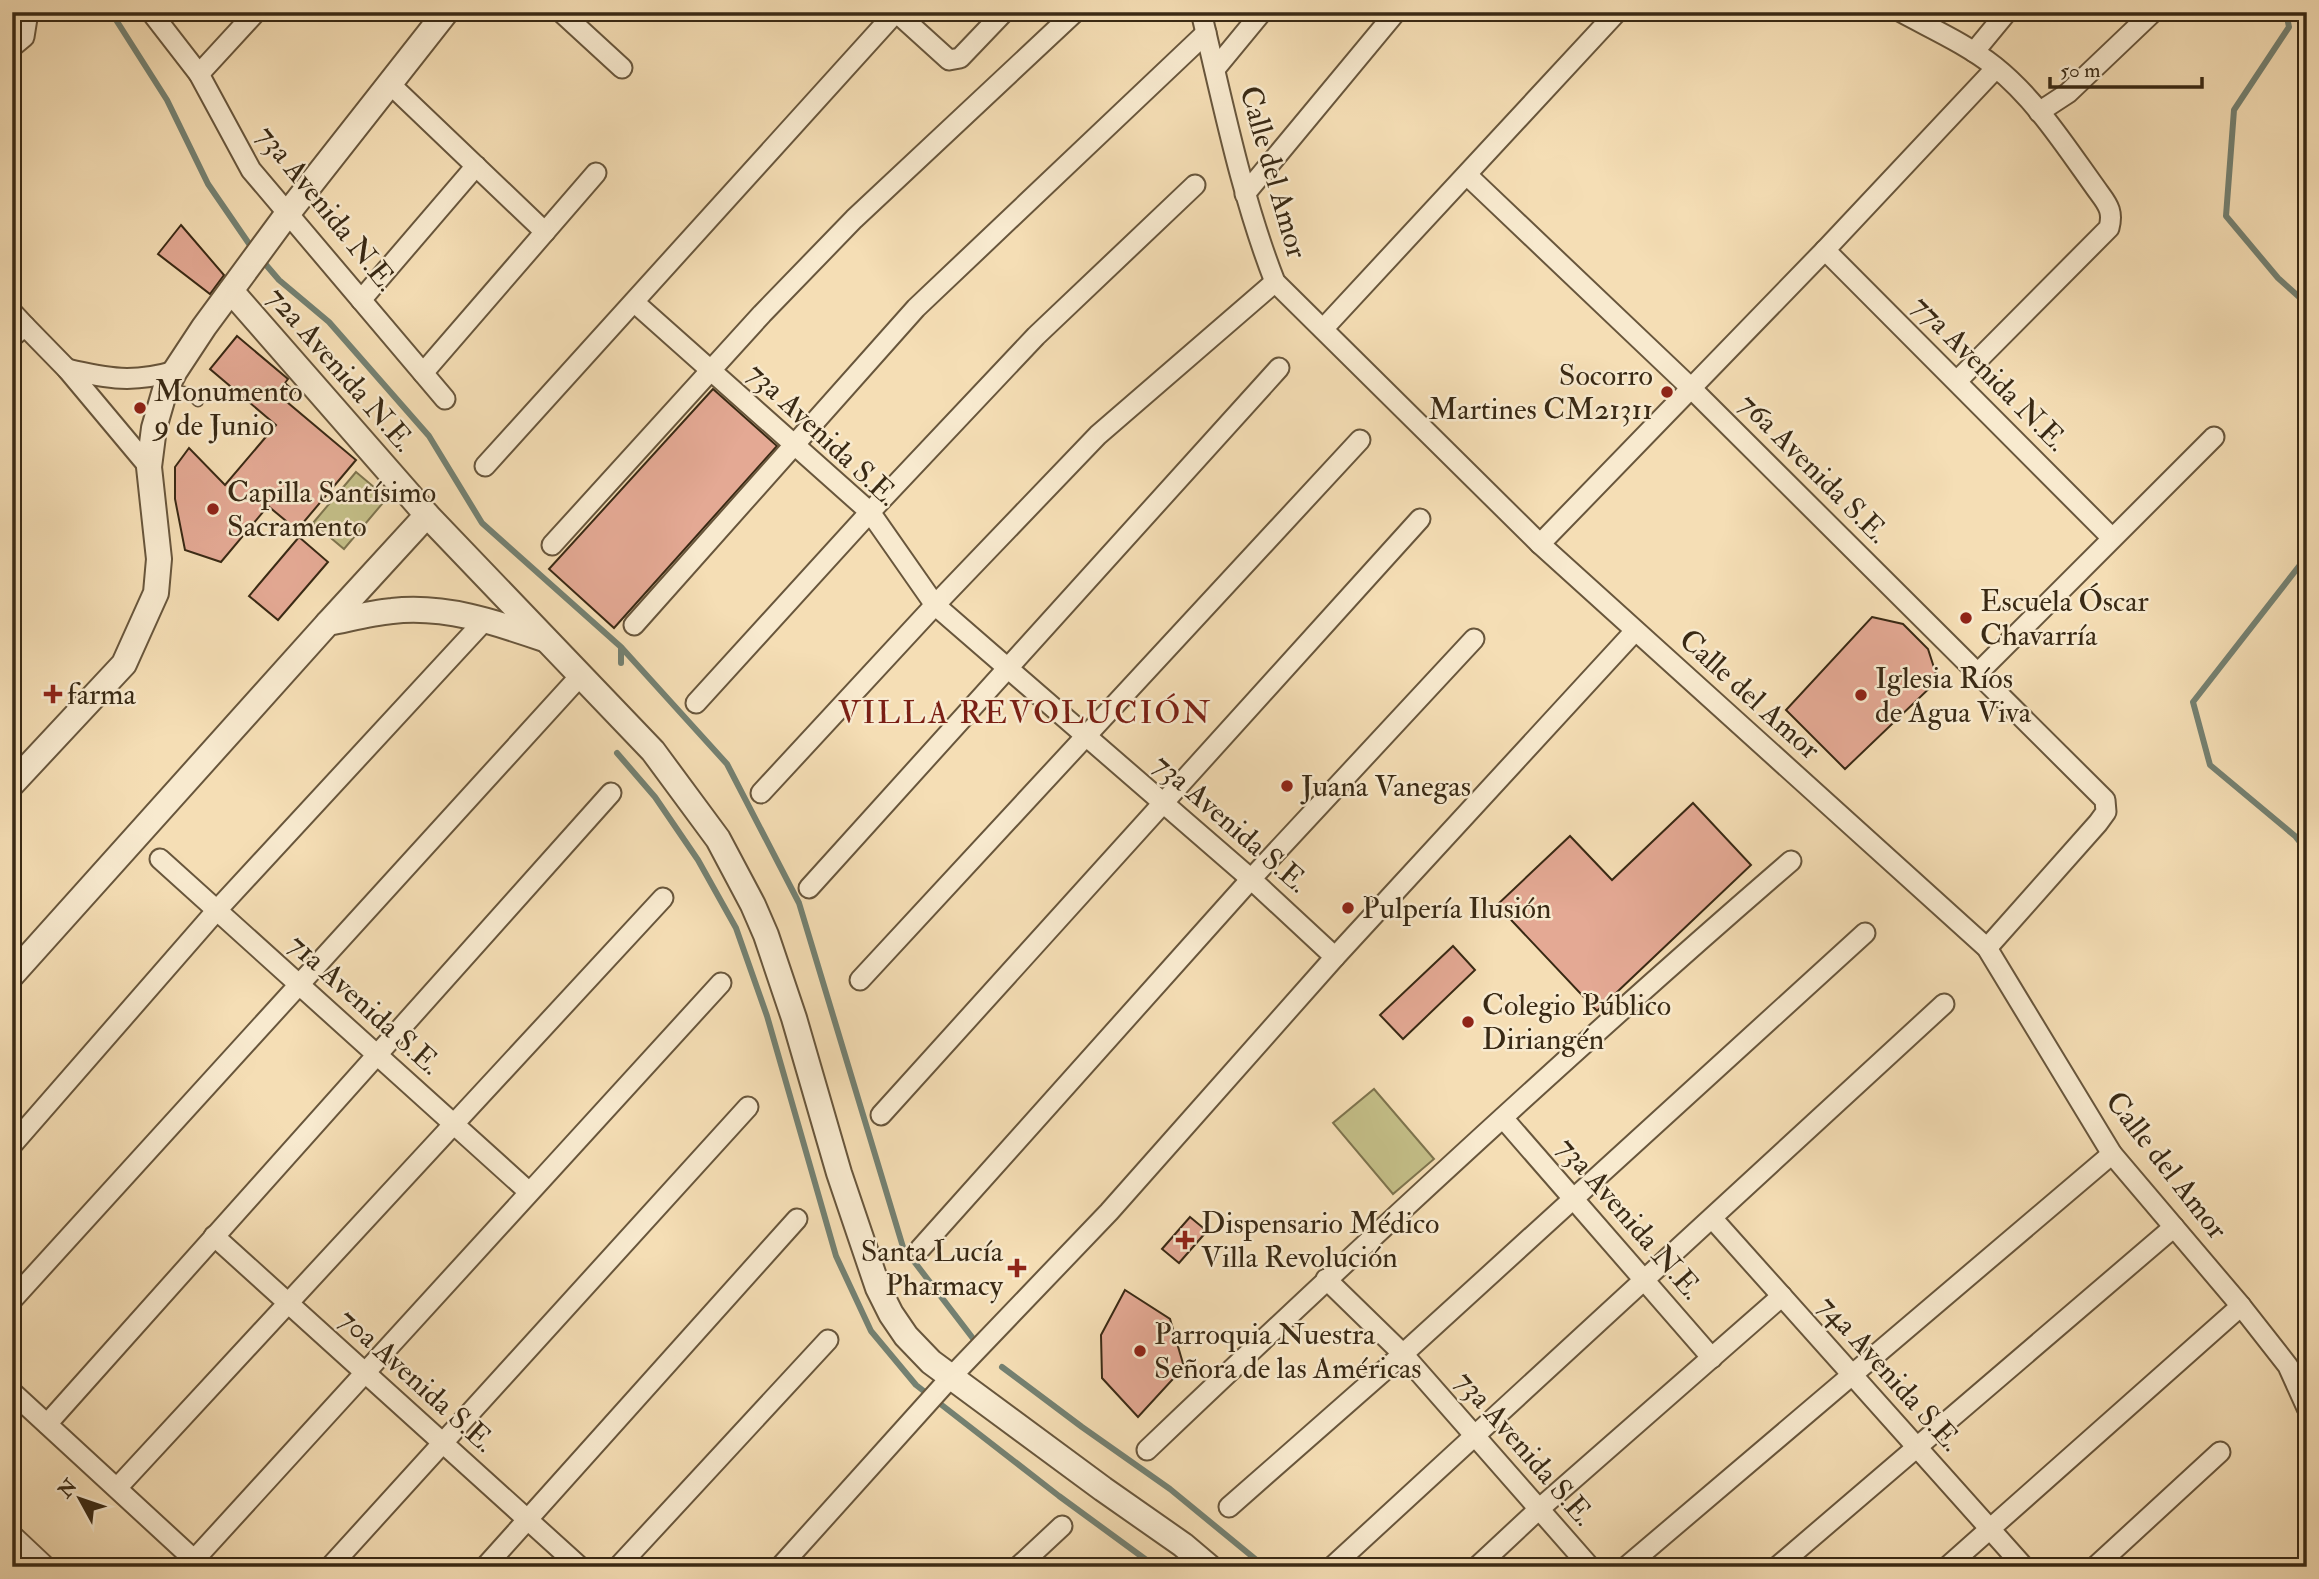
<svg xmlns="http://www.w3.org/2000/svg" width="2319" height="1579" viewBox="0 0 2319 1579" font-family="'IM FELL Double Pica',serif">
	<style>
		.green { fill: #c4bf88; stroke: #7e744e; stroke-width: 2 }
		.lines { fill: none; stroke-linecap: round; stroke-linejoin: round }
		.stream { stroke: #748172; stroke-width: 6 }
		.building { fill: #e4a994; stroke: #392914; stroke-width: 2 }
		.service-casing { stroke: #68563c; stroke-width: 13 }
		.minor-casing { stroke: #68563c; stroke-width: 23 }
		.tertiary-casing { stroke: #68563c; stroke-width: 28 }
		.service { stroke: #f8eacf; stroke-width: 10 }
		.minor { stroke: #f8eacf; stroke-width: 19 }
		.tertiary { stroke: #f8eacf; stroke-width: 24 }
		.poi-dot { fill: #8f2418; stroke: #f8eacf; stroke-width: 2.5 }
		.labels { text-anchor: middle; stroke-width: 5; stroke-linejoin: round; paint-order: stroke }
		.street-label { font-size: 30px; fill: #392914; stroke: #f8eacf }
		.poi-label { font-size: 30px; fill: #392914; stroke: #f8eacf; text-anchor: start }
		.neighbourhood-label { font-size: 32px; letter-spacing: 2px; fill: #7a1f14; stroke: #f8eacf }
	</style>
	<rect width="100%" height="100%" fill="#f5deb5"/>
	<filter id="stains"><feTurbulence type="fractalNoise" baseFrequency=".00286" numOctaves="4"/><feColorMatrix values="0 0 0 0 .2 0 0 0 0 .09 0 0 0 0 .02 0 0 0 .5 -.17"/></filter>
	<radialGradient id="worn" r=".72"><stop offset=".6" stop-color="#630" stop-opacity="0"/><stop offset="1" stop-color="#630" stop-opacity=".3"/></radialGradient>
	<g class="green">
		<polygon points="356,472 387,498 344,549 313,523"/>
		<polygon points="1374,1089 1434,1159 1393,1194 1333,1123"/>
	</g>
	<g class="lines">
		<g class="stream">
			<polyline points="111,12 167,100 208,184 254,251"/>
			<polyline points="2286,12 2289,27 2234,110 2226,216 2278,278 2307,304"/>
			<polyline points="261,259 279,280 329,322 429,436 482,523 621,647 727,764 799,903 903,1247 978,1345"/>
			<polyline points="2307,556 2193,702 2210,765 2295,836 2307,851"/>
			<polyline points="621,663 621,648"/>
			<polyline points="617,753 655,797 698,860 736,928 767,1016 836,1256 871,1331 916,1385 1059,1496 1156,1567"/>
			<polyline points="1002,1367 1082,1427 1170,1489 1265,1567"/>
		</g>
	</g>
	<g class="building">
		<polygon points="181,225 224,275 210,294 158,254"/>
		<polygon points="237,336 288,379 285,383 295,392 287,402 356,460 297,530 268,506 221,562 185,550 175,499 175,467 189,448 225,485 276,425 210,369"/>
		<polygon points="713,389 777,446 614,628 549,569"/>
		<polygon points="299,537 328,562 278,620 249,596"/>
		<polygon points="1872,617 1903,624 1928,649 1938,680 1845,769 1786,710"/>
		<polygon points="1693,803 1751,865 1597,1011 1497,905 1570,836 1612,880"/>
		<polygon points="1453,946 1475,970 1403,1039 1380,1015"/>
		<polygon points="1190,1217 1207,1231 1179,1263 1162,1249"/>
		<polygon points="1125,1290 1170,1319 1184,1367 1138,1417 1102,1378 1101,1335"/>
	</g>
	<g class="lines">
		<defs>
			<polyline id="service" points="166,390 190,393 198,401"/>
			<g id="minor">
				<polyline points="151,12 199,74 251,170 445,399"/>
				<polyline points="561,12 622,68"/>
				<path d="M 1201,12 C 1223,103 1241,195 1275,282 L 1540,544 L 1987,948 L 2112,1154 L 2241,1306 L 2288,1366 L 2307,1408"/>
				<path d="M 1901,12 C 1932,29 1966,44 1994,66 C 2037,100 2068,150 2100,194 C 2109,206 2113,213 2109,228 L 1957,381"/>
				<polyline points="12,47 24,37 28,12"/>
				<polyline points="1974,52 2007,12"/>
				<polyline points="1215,69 1262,12"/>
				<polyline points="199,74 256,12"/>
				<polyline points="390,84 545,232"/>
				<polyline points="2039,112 2068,93 2153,12"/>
				<polyline points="1467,175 1691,388 2105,800 2106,812 2098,823 1987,948"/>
				<polyline points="1245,194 1396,12"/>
				<polyline points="1825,250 2112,538"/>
				<polyline points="361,300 476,166"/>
				<polyline points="634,302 870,512 935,605 1251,879 1335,957"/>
				<polyline points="12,312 25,326"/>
				<polyline points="1323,329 1617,12"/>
				<polyline points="12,337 25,326 67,369 149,467"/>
				<path d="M 67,369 C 108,379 134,383 175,371"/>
				<polyline points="423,373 596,173"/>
				<polyline points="485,466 896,12 949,60 960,58 1004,12"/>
				<polyline points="1540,544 1825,250 1996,68"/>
				<polyline points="552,545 762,314 854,219 1075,12"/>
				<polyline points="634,625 916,308 1206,33"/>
				<polyline points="1978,673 2214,437"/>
				<polyline points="696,703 870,512 1036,336 1195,185"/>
				<polyline points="761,793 935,605 1098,435 1275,282"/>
				<polyline points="160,859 529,1192"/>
				<polyline points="809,888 1279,368"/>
				<polyline points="860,980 1360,440"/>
				<polyline points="881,1115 1420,519"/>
				<polyline points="1503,1118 1712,1358"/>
				<polyline points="12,1145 217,910 486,619"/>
				<polyline points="1712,1218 2024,1567"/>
				<polyline points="214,1236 580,1567"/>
				<polyline points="920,1249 1251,879 1474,639"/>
				<polyline points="1326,1279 1403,1354 1590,1567"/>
				<polyline points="12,1300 581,675"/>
				<polyline points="12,1392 202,1567"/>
				<polyline points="47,1424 611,793"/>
				<path d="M 1147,1450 C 1358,1249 1571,1051 1791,861"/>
				<polyline points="117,1488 663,898"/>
				<polyline points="1229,1507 1403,1354 1865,933"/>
				<polyline points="12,1535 46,1567"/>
				<polyline points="194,1560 721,983"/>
				<polyline points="330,1567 748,1107"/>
				<polyline points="485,1567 797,1219"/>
				<polyline points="618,1567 828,1340"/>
				<polyline points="780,1567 951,1377 1109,1212 1335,957 1635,631"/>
				<polyline points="1018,1567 1062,1526"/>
				<polyline points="1332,1567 1944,1004"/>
				<polyline points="1477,1567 1539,1509 1782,1296"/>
				<polyline points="1626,1567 2112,1154"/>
				<polyline points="1777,1567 2174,1227"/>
				<polyline points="1947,1567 2241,1306"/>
				<polyline points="2095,1567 2220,1452"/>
			</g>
			<g id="tertiary">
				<polyline points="231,291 427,515 653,751 718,839 753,905 766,935 794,1018 839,1173 878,1288 891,1314 906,1336 931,1362 1103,1489 1183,1545 1209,1567"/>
				<polyline points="328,623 427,515"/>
				<polyline points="12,784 124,664 156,593 159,559 149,467 154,428 165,390 175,371 204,327 288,213 446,12"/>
				<path d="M 12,975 L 328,623 C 349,619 370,613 392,611 C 444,605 495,622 544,639"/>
			</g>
		</defs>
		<use href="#service" class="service-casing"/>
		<use href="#minor" class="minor-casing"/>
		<use href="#tertiary" class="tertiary-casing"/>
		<use href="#service" class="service"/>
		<use href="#minor" class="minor"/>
		<use href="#tertiary" class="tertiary"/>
	</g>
	<g class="poi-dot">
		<circle cx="1667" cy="392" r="7"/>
		<circle cx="140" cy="408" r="7"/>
		<circle cx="213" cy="509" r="7"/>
		<circle cx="1966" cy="618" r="7"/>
		<path d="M49.5 683.5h7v7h7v7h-7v7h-7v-7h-7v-7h7z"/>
		<circle cx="1861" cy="695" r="7"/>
		<circle cx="1287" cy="786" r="7"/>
		<circle cx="1348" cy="908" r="7"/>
		<circle cx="1468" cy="1022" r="7"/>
		<path d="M1181.5 1229.5h7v7h7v7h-7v7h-7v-7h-7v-7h7z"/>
		<path d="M1013.5 1257.5h7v7h7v7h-7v7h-7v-7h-7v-7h7z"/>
		<circle cx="1140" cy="1351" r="7"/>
	</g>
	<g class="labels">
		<g class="street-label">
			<text transform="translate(1274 172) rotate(74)" y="10">Calle del Amor</text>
			<text transform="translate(327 208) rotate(51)" y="10">73a Avenida N.E.</text>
			<text transform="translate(341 369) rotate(49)" y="10">72a Avenida N.E.</text>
			<text transform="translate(1990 373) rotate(45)" y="10">77a Avenida N.E.</text>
			<text transform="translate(823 434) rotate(43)" y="10">73a Avenida S.E.</text>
			<text transform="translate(1814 468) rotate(45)" y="10">76a Avenida S.E.</text>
			<text transform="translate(1750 694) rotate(42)" y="10">Calle del Amor</text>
			<text transform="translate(1231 823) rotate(41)" y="10">73a Avenida S.E.</text>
			<text transform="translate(365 1004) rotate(42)" y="10">71a Avenida S.E.</text>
			<text transform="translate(2167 1165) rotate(52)" y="10">Calle del Amor</text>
			<text transform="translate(1630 1218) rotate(49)" y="10">73a Avenida N.E.</text>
			<text transform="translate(1890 1373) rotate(48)" y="10">74a Avenida S.E.</text>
			<text transform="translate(417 1380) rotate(42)" y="10">70a Avenida S.E.</text>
			<text transform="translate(1525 1448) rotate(49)" y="10">73a Avenida S.E.</text>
		</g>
		<g class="poi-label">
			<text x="1653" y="385" text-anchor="end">Socorro<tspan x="1653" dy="34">Martines CM21311</tspan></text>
			<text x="154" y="401">Monumento<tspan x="154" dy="34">9 de Junio</tspan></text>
			<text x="227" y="502">Capilla Santísimo<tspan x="227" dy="34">Sacramento</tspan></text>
			<text x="1980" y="611">Escuela Óscar<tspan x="1980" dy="34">Chavarría</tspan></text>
			<text x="1875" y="688">Iglesia Ríos<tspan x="1875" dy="34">de Agua Viva</tspan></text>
			<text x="67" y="704">farma</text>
			<text x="1301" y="796">Juana Vanegas</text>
			<text x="1362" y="918">Pulpería Ilusión</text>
			<text x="1482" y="1015">Colegio Público<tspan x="1482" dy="34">Diriangén</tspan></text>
			<text x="1201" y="1233">Dispensario Médico<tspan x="1201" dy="34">Villa Revolución</tspan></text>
			<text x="1003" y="1261" text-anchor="end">Santa Lucía<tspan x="1003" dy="34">Pharmacy</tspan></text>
			<text x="1154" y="1344">Parroquia Nuestra<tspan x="1154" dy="34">Señora de las Américas</tspan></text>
		</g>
		<g class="neighbourhood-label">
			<text x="1025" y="723">VILLA REVOLUCIÓN</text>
		</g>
	</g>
	<rect width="2319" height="1579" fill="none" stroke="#f5deb5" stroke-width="42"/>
	<rect x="14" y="14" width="2291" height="1551" fill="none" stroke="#392914" stroke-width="3.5"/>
	<rect x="21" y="21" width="2277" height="1537" fill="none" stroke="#392914" stroke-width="2"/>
	<g transform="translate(80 1499) rotate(310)" stroke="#f8eacf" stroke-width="5" paint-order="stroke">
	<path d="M0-5L12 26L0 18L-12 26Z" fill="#392914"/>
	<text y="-10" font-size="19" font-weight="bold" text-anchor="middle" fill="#392914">N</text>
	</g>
	<path d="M2050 77v10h152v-10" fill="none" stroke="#392914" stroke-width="3.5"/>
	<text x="2060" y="77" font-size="21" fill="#392914" stroke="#f8eacf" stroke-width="5" paint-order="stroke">50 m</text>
	<rect width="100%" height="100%" filter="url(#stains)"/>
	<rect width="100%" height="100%" fill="url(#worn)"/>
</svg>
